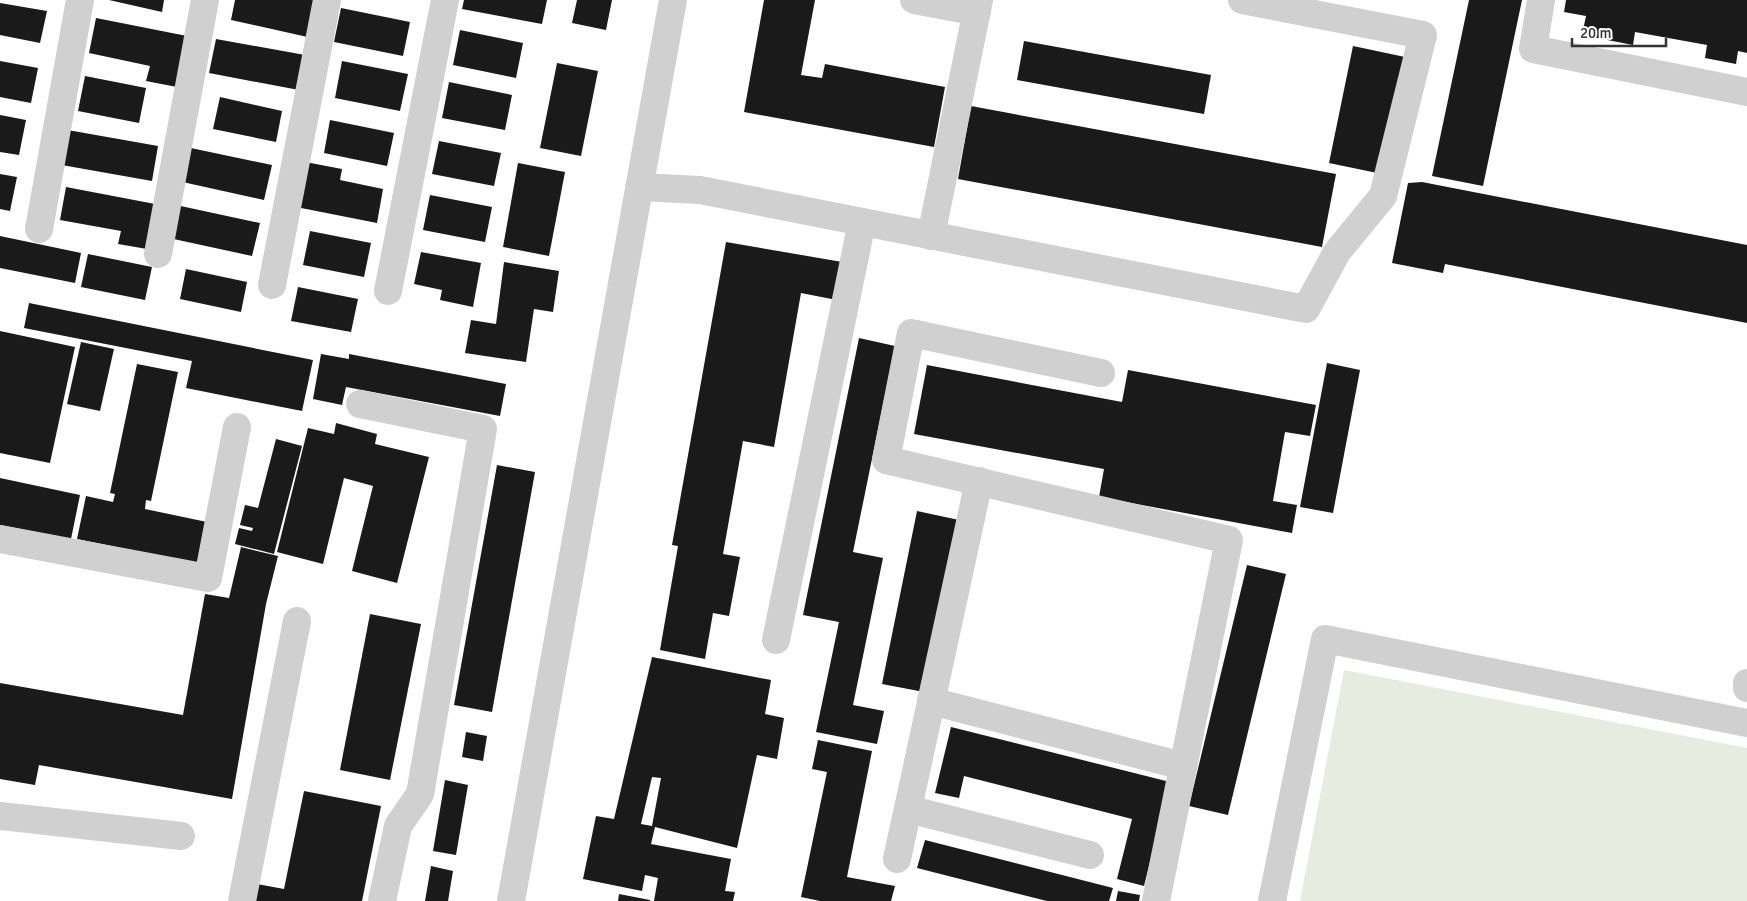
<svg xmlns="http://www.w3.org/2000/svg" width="1747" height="901" viewBox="0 0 1747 901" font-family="Signika,sans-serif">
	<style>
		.green { fill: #e6ecdf }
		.building { fill: #1a1a1a; fill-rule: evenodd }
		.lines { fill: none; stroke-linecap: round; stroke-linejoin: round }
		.minor { stroke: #d0d0d0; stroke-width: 28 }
	</style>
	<rect width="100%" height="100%" fill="#fff"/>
	<polygon class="green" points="1344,670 1747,748 1747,901 1300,901"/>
	<g class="building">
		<polygon points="109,0 164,0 162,12"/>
		<polygon points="235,0 320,0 312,38 231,20"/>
		<polygon points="464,0 547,0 542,24 462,9"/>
		<polygon points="577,0 612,0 606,30 572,23"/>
		<polygon points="764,0 815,0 801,75 822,78 825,64 945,87 934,147 744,112"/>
		<polygon points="1469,0 1522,0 1483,186 1432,176"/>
		<polygon points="1566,0 1747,0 1747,53 1738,51 1736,64 1705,58 1707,45 1635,32 1633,45 1582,35 1586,16 1564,12"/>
		<polygon points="0,3 47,11 40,43 0,35"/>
		<polygon points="341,8 410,22 403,56 334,42"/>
		<polygon points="96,18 187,36 177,87 146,81 150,66 89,53"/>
		<polygon points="460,30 523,43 516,78 453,65"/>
		<polygon points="216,39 305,55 299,90 209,73"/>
		<polygon points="1024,41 1211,75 1204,114 1017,80"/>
		<polygon points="1353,46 1405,57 1382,174 1329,163"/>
		<polygon points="0,61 38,68 31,103 0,97"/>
		<polygon points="342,61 408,74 400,111 335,98"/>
		<polygon points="557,63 598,71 581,156 540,148"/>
		<polygon points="85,76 146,88 139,123 78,111"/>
		<polygon points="449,82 512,95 505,130 442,118"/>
		<polygon points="220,97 282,111 276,142 213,129"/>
		<polygon points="971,106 1336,174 1322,247 958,179"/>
		<polygon points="0,115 26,120 19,155 0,152"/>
		<polygon points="330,120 394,133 387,166 324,153"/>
		<polygon points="62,129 158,146 152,181 56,164"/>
		<polygon points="439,141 501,153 494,186 432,174"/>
		<polygon points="186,147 272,165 264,200 178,181"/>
		<polygon points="300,161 342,169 340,180 383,189 377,223 291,206"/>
		<polygon points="518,163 565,172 549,256 503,247"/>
		<polygon points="0,174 17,177 10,211 0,209"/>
		<polygon points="1422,182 1747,245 1747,323 1445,264 1443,273 1392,263 1408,183"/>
		<polygon points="66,187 155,204 147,249 118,244 121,231 60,220"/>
		<polygon points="430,195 492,207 485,242 423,230"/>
		<polygon points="176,205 260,223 252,256 169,238"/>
		<polygon points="310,231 371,243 364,277 303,265"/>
		<polygon points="0,236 81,253 75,283 0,268"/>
		<polygon points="726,242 848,263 842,301 801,293 774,447 743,441 723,554 740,557 729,616 713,613 705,659 660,650 678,546 672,545"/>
		<polygon points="421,252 481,263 473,307 440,300 442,290 414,284"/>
		<polygon points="88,254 152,267 145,300 81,287"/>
		<polygon points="504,262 559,271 553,312 534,309 526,362 465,353 471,320 496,324"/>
		<polygon points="186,269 247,282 241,312 180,299"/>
		<polygon points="298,287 358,299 351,332 291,321"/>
		<polygon points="29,303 313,360 302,411 186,388 192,361 24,328"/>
		<polygon points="0,331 75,347 50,463 0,453"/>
		<polygon points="859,338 895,346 853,552 883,558 853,705 884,711 877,744 816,732 839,622 803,615"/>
		<polygon points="81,342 114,349 100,411 67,404"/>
		<polygon points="321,354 349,359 349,354 506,384 500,416 346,387 342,405 313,399"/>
		<polygon points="1327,363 1360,370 1333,513 1300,507"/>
		<polygon points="137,364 178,372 151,501 146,500 145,509 207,522 199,564 77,539 86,496 113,502 115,494 110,493"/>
		<polygon points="927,365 1122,402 1128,370 1316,405 1310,436 1285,432 1273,501 1297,505 1292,533 1099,497 1104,469 914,434"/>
		<polygon points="336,423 377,434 375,444 429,457 397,583 352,571 373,486 344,478 323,564 277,552 308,428 334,434"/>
		<polygon points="276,439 302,446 274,554 235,544 239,528 252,531 253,528 240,525 245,505 258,508"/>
		<polygon points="497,465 535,472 492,712 454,705"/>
		<polygon points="0,478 80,495 71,539 0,525"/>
		<polygon points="917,511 959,520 924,692 882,684"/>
		<polygon points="241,547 278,556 266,604 232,799 39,765 35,785 0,779 0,683 183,715 205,594 229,598"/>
		<polygon points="1247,565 1286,574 1228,815 1189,806"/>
		<polygon points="370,614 421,624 390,780 340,770"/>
		<path d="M 652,657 L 771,680 L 765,714 L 784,718 L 777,759 L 757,755 L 737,848 L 655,827 L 651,844 L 731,859 L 725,891 L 735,892 L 733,901 L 654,901 L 658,878 L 645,875 L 642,891 L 583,879 L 596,816 L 614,819 ZM 652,777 L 661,778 L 652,826 L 641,824 Z"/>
		<polygon points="951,727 1170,782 1144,886 1117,879 1132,819 964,776 959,798 935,793"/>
		<polygon points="466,732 487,736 483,761 462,757"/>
		<polygon points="818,740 872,751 847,877 895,886 891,901 820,901 801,897 827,772 812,769"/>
		<polygon points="445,780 468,785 456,855 433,851"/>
		<polygon points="304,791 381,806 362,901 253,901 257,884 284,889"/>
		<polygon points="925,840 1113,888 1109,901 1047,901 917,868"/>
		<polygon points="431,866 453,871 448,901 425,901"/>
		<polygon points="1118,891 1140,895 1139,901 1116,901"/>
		<polygon points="619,894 650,900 650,901 618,901"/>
	</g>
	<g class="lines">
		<g class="minor">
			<polyline points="914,0 977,12"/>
			<polyline points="1541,0 1533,49 1747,92"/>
			<polyline points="639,187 700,190 1306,309 1337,252 1383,196 1423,35 1242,0"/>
			<polyline points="39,229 80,0"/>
			<polyline points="931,236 979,0"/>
			<polyline points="158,254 205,0"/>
			<polyline points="272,285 327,0"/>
			<polyline points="388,291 445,0"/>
			<polyline points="1101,373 911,333 886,460 1229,540 1156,901"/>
			<polyline points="360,404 483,429 420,794 398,826 382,901"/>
			<polyline points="0,539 208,578 237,427"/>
			<polyline points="776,640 862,222"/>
			<polyline points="1747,683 1747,688"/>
			<polyline points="931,701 1183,766"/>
			<polyline points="908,809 1090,855"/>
			<polyline points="0,816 181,836"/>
			<polyline points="897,859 979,481"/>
			<polyline points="242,901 297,621"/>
			<polyline points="511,901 673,0"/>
			<polyline points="1272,901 1325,639 1747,723"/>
		</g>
	</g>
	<path d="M1572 38v8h94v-8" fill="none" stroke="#333333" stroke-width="2.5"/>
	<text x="1580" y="38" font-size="15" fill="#333333" stroke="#ffffff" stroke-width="4" paint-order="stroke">20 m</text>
</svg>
